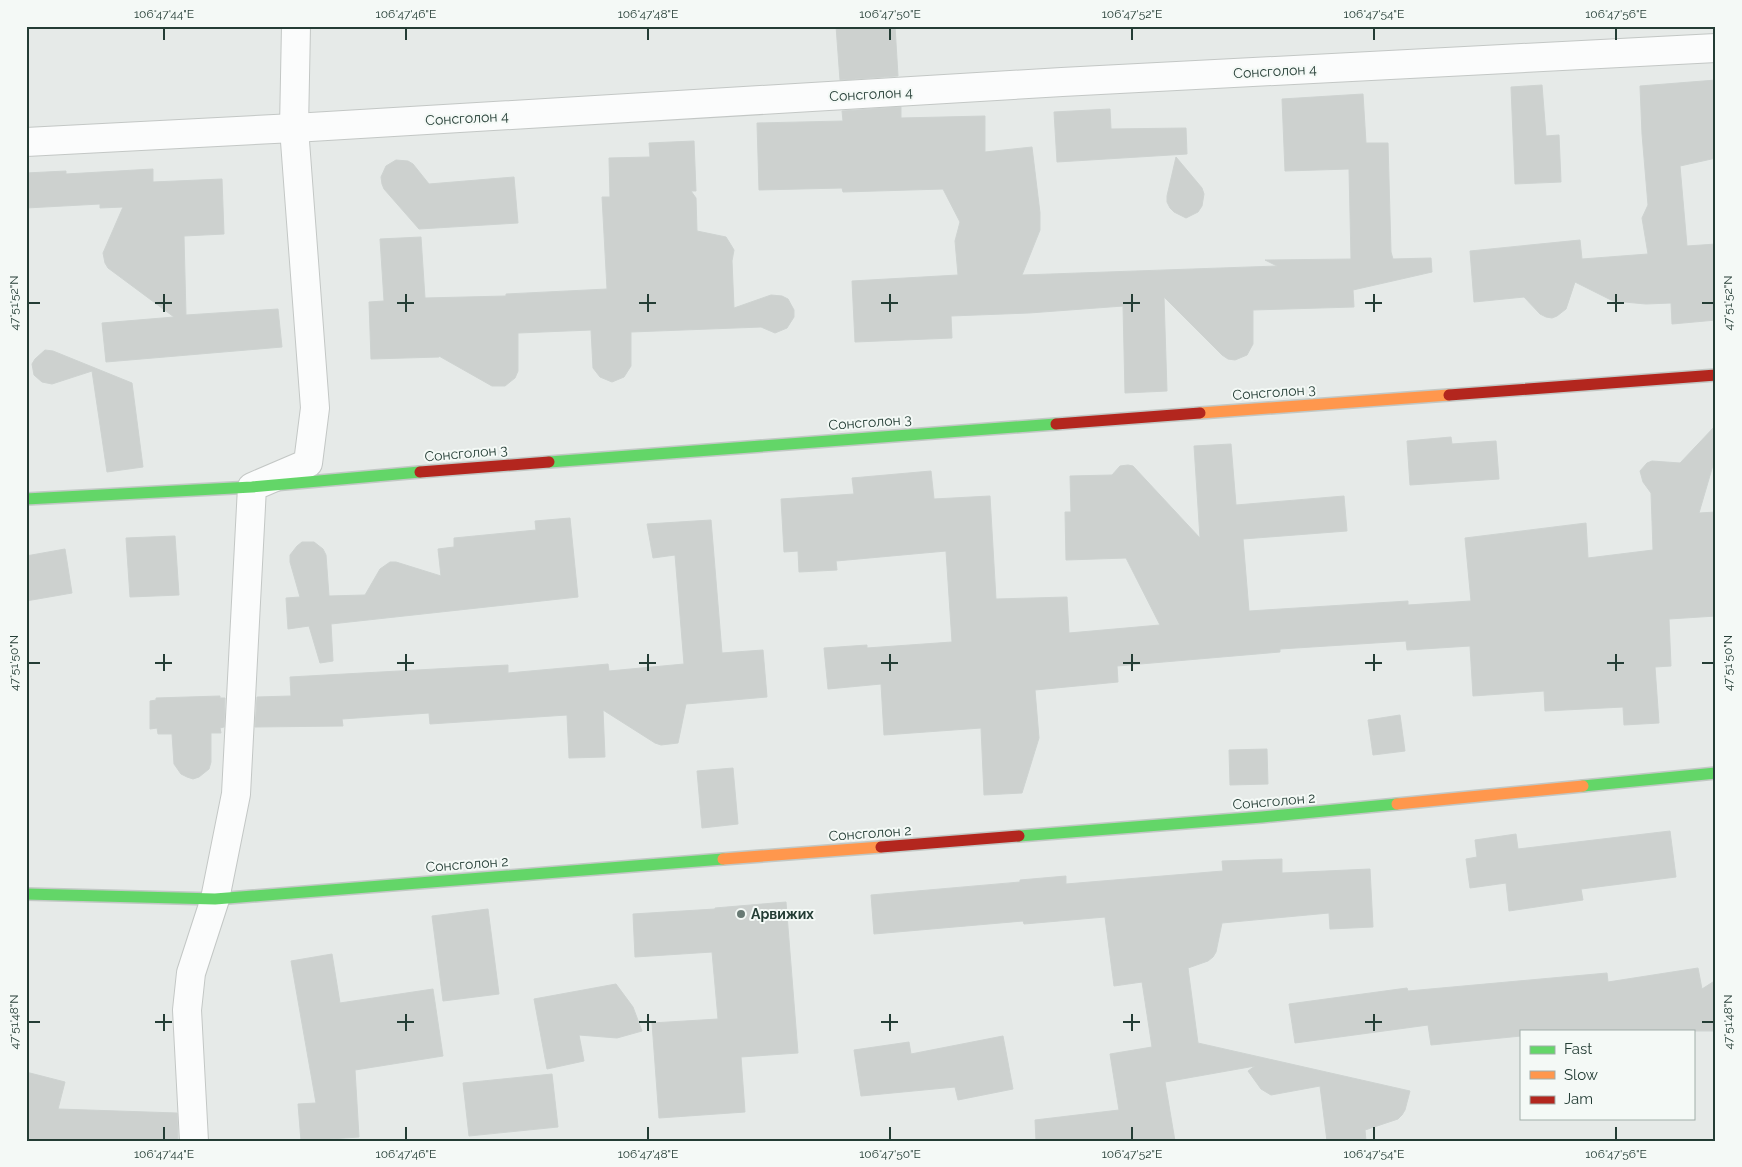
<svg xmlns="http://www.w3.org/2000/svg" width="1742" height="1167" viewBox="0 0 1742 1167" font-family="Raleway,sans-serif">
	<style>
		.building { fill: #cdd1cf; stroke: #ced3d1 }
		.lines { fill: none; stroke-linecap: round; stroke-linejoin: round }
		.street-casing { stroke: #c3c7c5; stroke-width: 30 }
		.fast-casing { stroke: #c2c8c5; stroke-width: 14 }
		.slow-casing { stroke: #c2c8c5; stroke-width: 14 }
		.jam-casing { stroke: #c2c8c5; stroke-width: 14 }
		.street { stroke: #fbfcfc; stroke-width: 28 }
		.fast { stroke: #63d668; stroke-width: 11 }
		.slow { stroke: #ff974d; stroke-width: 11 }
		.jam { stroke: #b3261e; stroke-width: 11 }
		.ticks { fill: none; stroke: #243d35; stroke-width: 2 }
		.poi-dot { fill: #687a74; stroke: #f4f9f6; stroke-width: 2 }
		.labels { text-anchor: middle; stroke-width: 4; stroke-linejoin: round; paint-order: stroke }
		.street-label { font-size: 14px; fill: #243d35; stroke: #f4f9f6 }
		.poi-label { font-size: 14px; font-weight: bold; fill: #243d35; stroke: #f4f9f6; text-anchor: start }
		.neatline { fill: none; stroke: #243d35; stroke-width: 2 }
		.ticks-label { font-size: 12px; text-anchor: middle; fill: #243d35 }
	</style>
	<rect width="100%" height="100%" fill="#e6eae8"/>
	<g class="building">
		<polygon points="836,26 895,26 898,76 840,80"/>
		<polygon points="1716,80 1716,158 1680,166 1687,246 1716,244 1716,320 1672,324 1671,303 1646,304 1613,301 1575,282 1566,309 1557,316 1552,318 1546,317 1540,314 1524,297 1474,302 1470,251 1580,240 1582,259 1648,254 1642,218 1648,205 1642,134 1640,86"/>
		<polygon points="1542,85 1546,136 1559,135 1561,182 1515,184 1511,87"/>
		<polygon points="1363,94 1366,143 1388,143 1391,252 1393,259 1431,258 1432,272 1353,290 1354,307 1253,310 1253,344 1247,355 1235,360 1228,359 1222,355 1164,297 1167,391 1125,393 1123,306 1029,313 951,316 952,338 855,342 852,281 958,275 955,241 960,222 943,189 843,192 842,188 759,190 757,123 843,121 842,111 901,107 901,118 985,116 985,152 1032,147 1040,213 1040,230 1022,275 1277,266 1265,260 1351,259 1349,169 1285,171 1282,99"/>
		<polygon points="1110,109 1111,129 1186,128 1187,154 1057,162 1054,112"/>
		<polygon points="694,141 696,191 691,191 696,198 697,231 726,237 731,245 734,250 732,261 734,308 771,295 782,296 788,299 794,310 794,317 787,328 775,333 761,327 631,332 631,366 624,377 612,382 600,377 593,368 591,330 518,333 518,371 515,378 505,386 492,386 439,356 439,357 371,359 369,302 384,301 380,239 421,237 425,298 506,296 506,294 607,289 602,197 610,197 609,158 650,157 649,143"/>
		<polygon points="1176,157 1202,188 1204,194 1202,206 1198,212 1186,218 1174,212 1170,208 1167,202 1167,196"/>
		<polygon points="396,160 408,161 413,164 429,184 514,177 518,223 419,229 384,189 382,184 381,177 386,166"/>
		<polygon points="153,169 153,182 222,179 224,234 184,236 186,315 278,309 282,347 106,362 102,323 174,317 108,268 105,263 103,253 123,207 100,208 100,204 26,208 26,173 66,171 66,174"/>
		<polygon points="45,350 53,351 132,383 143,467 107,472 92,371 52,384 42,382 34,375 32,364 35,359"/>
		<polygon points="1716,425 1716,455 1699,513 1716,512 1716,616 1669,619 1671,666 1655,667 1659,723 1624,725 1623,707 1545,711 1544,691 1473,696 1470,646 1407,650 1406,641 1280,649 1280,652 1117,666 1118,682 1035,690 1039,738 1022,793 984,795 981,728 884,735 881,684 828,689 824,648 867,645 867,648 952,642 946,551 836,561 837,570 799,572 798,551 784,552 781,499 854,494 852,478 931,471 934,499 990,496 996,599 1067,597 1069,633 1160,625 1126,558 1066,560 1065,512 1071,512 1070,476 1112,475 1120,466 1128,465 1133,466 1200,538 1194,446 1231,444 1236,505 1344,496 1347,531 1243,539 1249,611 1408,601 1408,605 1471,601 1465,538 1586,523 1588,558 1653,550 1651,493 1643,482 1640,471 1647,463 1652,461 1680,463"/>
		<polygon points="1451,437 1452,444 1496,441 1499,479 1410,485 1407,441"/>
		<polygon points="570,518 578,597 331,624 333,661 320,663 309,626 288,629 286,598 300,597 290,562 290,555 297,546 302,542 314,542 323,549 326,555 329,596 365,595 380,569 390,562 396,562 441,576 438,549 454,547 454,538 536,530 535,521"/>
		<polygon points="711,520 722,653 763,650 767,697 686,704 678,743 661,745 655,743 603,710 605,757 569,758 567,715 430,724 429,713 342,719 343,726 255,727 257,697 291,696 290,677 508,665 508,673 608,664 609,671 684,664 675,555 653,558 647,524"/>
		<polygon points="175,536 179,595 130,597 126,538"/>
		<polygon points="65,549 72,593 26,601 26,556"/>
		<polygon points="220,696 220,698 225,698 224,727 220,728 221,733 211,733 211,762 209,769 199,777 193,779 187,777 181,774 174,764 172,734 158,734 157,728 150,729 150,701 156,700 156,698"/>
		<polygon points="1400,715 1405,751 1373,755 1368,720"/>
		<polygon points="1267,749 1268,784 1230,785 1229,750"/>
		<polygon points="733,768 738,824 702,828 697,771"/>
		<polygon points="1670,831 1676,877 1581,889 1583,900 1509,911 1506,883 1470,888 1466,859 1477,857 1475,840 1516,834 1518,849"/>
		<polygon points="1282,859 1282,873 1370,869 1373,927 1330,929 1329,913 1222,923 1216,952 1213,957 1208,961 1188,968 1198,1043 1410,1091 1405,1110 1402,1115 1398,1119 1365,1130 1366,1141 1327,1141 1320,1086 1271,1095 1261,1089 1248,1071 1255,1066 1165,1082 1175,1141 1036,1141 1035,1120 1119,1110 1110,1054 1152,1047 1142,982 1114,986 1105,917 1024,924 1023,921 874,934 871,895 1020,882 1020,880 1066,876 1066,884 1223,871 1222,861"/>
		<polygon points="786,902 798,1053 741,1057 745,1112 659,1118 652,1023 718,1019 712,952 635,957 633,914 715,909 715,908"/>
		<polygon points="488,909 499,994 443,1001 432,916"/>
		<polygon points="332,954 340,1003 433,989 443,1056 355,1070 359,1137 301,1141 298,1104 316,1103 291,961"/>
		<polygon points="1698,968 1702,989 1716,980 1716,1031 1521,1031 1521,1036 1431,1045 1428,1025 1295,1043 1289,1004 1407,988 1408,991 1607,973 1608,982"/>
		<polygon points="616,984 633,1007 642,1031 617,1038 579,1035 584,1061 547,1069 534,999"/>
		<polygon points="1003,1036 1013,1089 958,1100 955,1087 861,1096 854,1050 909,1042 911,1054"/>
		<polygon points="26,1072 65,1082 58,1109 177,1113 178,1141 26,1141"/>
		<polygon points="552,1074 558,1127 469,1136 463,1083"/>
	</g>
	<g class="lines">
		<defs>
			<g id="street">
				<polyline points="26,142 294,128 1062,82 1716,48"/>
				<polyline points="194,1141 187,1010 191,973 215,899 236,794 252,487 308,463 315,408 294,128 296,26"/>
			</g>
			<g id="fast">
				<polyline points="549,462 1056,424"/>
				<polyline points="26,499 252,487 420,472"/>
				<polyline points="1583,786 1716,773"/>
				<polyline points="1019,836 1262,817 1397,804"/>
				<polyline points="26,894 215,899 723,859"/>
			</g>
			<g id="slow">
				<polyline points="1200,413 1449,395"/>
				<polyline points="1397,804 1583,786"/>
				<polyline points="723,859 881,847"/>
			</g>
			<g id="jam">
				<polyline points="1449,395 1716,375"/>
				<polyline points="1056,424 1200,413"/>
				<polyline points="420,472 549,462"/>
				<polyline points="881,847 1019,836"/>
			</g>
		</defs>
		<use href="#street" class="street-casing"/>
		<use href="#fast" class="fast-casing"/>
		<use href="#slow" class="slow-casing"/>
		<use href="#jam" class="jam-casing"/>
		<use href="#street" class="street"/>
		<use href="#fast" class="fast"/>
		<use href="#slow" class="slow"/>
		<use href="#jam" class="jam"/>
	</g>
	<path class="ticks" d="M 164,28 L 164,40M 406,28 L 406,40M 648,28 L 648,40M 890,28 L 890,40M 1132,28 L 1132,40M 1374,28 L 1374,40M 1616,28 L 1616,40M 164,294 L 164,312M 406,294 L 406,312M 648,294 L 648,312M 890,294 L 890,312M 1132,294 L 1132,312M 1374,294 L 1374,312M 1616,294 L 1616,312M 28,303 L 40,303M 155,303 L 172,303M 397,303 L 414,303M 639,303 L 656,303M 881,303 L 898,303M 1123,303 L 1140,303M 1365,303 L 1382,303M 1607,303 L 1624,303M 1702,303 L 1714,303M 164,654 L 164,671M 406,654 L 406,671M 648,654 L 648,671M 890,654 L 890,671M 1132,654 L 1132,671M 1374,654 L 1374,671M 1616,654 L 1616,671M 28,663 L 40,663M 155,663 L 172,663M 397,663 L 414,663M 639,663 L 656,663M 881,663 L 898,663M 1123,663 L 1140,663M 1365,663 L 1382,663M 1607,663 L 1624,663M 1702,663 L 1714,663M 164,1014 L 164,1031M 406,1014 L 406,1031M 648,1014 L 648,1031M 890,1014 L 890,1031M 1132,1014 L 1132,1031M 1374,1014 L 1374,1031M 28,1022 L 40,1022M 155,1022 L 172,1022M 397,1022 L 414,1022M 639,1022 L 656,1022M 881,1022 L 898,1022M 1123,1022 L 1140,1022M 1365,1022 L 1382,1022M 1702,1022 L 1714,1022M 164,1127 L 164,1140M 406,1127 L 406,1140M 648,1127 L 648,1140M 890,1127 L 890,1140M 1132,1127 L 1132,1140M 1374,1127 L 1374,1140M 1616,1127 L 1616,1140"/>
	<circle class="poi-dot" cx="741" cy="914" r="5"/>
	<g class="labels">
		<g class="street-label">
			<text transform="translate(1275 71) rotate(-3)" y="5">Сонсголон 4</text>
			<text transform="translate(871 94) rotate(-3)" y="5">Сонсголон 4</text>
			<text transform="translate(467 118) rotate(-3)" y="5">Сонсголон 4</text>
			<text transform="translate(1274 392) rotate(-4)" y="5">Сонсголон 3</text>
			<text transform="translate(870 422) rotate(-4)" y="5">Сонсголон 3</text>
			<text transform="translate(466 453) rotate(-5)" y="5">Сонсголон 3</text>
			<text transform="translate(1274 801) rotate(-5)" y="5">Сонсголон 2</text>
			<text transform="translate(870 833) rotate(-4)" y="5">Сонсголон 2</text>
			<text transform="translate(467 864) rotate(-4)" y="5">Сонсголон 2</text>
		</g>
		<g class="poi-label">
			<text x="751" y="919">Арвижих</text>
		</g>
	</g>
	<rect width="1742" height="1167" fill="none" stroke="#f4f9f6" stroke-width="55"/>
	<rect x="1520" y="1030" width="175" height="90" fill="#f4f9f6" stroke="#a1aea9"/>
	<rect x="1530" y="1046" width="25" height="8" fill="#63d668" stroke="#a1aea9"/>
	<text x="1564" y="1054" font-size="15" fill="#243d35">Fast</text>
	<rect x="1530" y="1071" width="25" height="8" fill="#ff974d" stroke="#a1aea9"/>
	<text x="1564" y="1080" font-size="15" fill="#243d35">Slow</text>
	<rect x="1530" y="1096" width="25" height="8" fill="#b3261e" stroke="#a1aea9"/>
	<text x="1564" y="1104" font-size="15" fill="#243d35">Jam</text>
	<rect x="28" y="28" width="1686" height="1112" class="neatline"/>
	<g class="ticks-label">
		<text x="164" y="18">106°47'44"E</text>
		<text x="406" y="18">106°47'46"E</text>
		<text x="648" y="18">106°47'48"E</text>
		<text x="890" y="18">106°47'50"E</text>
		<text x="1132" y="18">106°47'52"E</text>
		<text x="1374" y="18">106°47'54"E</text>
		<text x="1616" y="18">106°47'56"E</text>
		<text transform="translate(14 303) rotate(-90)" y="4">47°51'52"N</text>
		<text transform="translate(1728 303) rotate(-90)" y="4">47°51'52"N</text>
		<text transform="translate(14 663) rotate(-90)" y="4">47°51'50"N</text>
		<text transform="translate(1728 663) rotate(-90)" y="4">47°51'50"N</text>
		<text transform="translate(14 1022) rotate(-90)" y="4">47°51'48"N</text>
		<text transform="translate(1728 1022) rotate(-90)" y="4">47°51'48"N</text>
		<text x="164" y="1158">106°47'44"E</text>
		<text x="406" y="1158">106°47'46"E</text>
		<text x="648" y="1158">106°47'48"E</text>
		<text x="890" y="1158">106°47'50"E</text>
		<text x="1132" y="1158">106°47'52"E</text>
		<text x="1374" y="1158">106°47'54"E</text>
		<text x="1616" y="1158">106°47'56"E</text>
	</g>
</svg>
